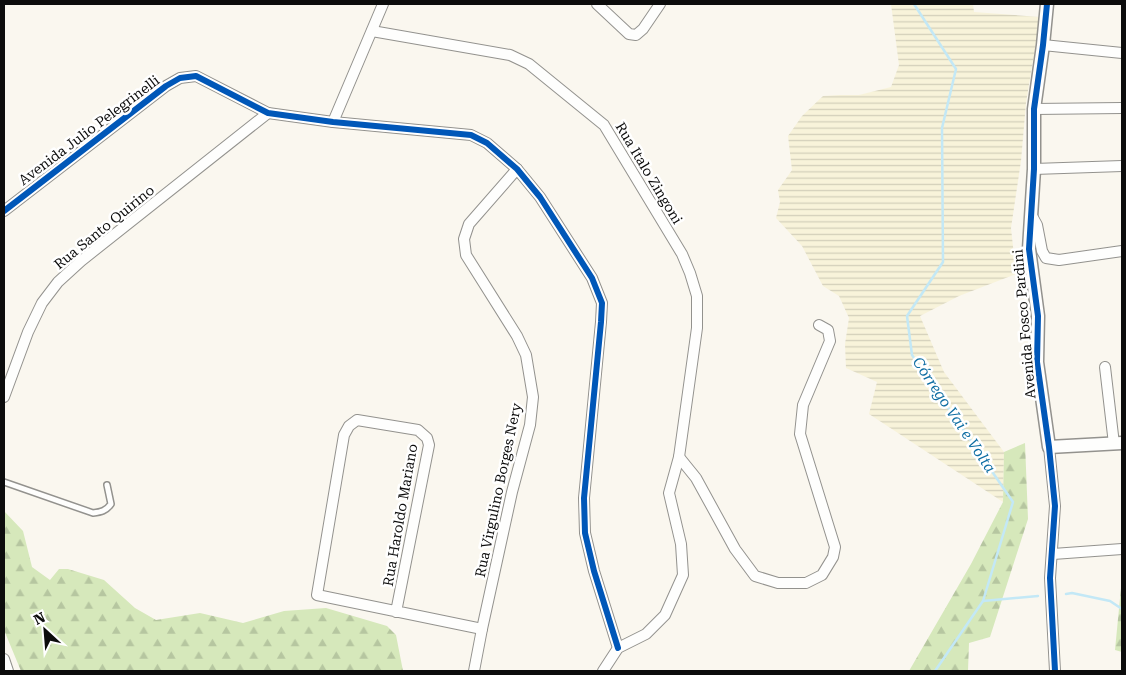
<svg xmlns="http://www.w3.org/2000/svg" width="1126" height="675" viewBox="0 0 1126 675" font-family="'Roboto Serif',serif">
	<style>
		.farmland { fill: url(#farmland-rules) }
		.forest { fill: url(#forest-firs) }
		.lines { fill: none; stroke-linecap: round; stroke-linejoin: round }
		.stream { stroke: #c3e8f6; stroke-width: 2.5 }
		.service-casing { stroke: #93928e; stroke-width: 8 }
		.minor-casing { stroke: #93928e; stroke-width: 12 }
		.tertiary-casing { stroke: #93928e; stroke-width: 15 }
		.service { stroke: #fefefd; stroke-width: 5 }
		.minor { stroke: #fefefd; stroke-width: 10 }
		.tertiary { stroke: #fefefd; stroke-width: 12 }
		.cycleway-casing { stroke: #fff; stroke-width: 9 }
		.cycleway { stroke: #0057b8; stroke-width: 6 }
		.labels { text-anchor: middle; stroke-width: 5; stroke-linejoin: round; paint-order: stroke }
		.street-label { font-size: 14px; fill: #0c0c0c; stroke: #fff }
		.water-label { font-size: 15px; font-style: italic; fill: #0f6ea3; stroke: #fff }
	</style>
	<defs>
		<pattern id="farmland-rules" width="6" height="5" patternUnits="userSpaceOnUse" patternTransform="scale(1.25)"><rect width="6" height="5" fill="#f8f3da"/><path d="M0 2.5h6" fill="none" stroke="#d3cfba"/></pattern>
		<pattern id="forest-firs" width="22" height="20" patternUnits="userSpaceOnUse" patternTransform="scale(1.25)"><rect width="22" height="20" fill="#d6e8bb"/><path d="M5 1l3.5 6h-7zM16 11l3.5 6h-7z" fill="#b6c6a0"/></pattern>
	</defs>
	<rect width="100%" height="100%" fill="#faf7ef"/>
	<polygon class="farmland" points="891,4 973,4 974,12 1040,17 1026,103 1021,161 1011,228 1016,274 959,296 920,316 944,372 1004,452 1003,502 869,414 877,382 846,368 845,344 849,318 839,296 823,286 802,246 776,218 780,202 778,190 792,170 788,136 802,116 823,96 840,95 859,95 891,87 899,65"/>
	<g class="forest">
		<polygon points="1025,443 1028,519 990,637 969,643 968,671 909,671 971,564 1003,502 1004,452"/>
		<polygon points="4,511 23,531 32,567 50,580 59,569 68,569 104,580 135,608 156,620 200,613 243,623 284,611 326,608 387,626 396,635 403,671 21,671 4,630"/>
		<polygon points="1121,588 1122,588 1122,652 1115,650"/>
	</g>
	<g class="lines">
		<g class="stream">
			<polyline points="914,4 956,69 942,128 943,262 907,316 912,355 1013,502 983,601 935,671"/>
			<polyline points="1066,594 1072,593 1110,601 1122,609"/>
			<polyline points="983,601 1038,596"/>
		</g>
		<defs>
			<path id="service" d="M 4,482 L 93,513 C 101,512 106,511 111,504 L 107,485"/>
			<g id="minor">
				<polyline points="597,4 629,34 636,35 643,29 660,4"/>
				<polyline points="372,31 510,55 529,64 604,125 682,254 690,273 697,296 697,328 679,457 669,493 681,544 683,575 665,615 646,634 618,648 603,671"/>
				<polyline points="1043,45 1122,53"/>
				<polyline points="1034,109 1122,108"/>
				<polyline points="333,122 383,4"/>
				<polyline points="1034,169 1122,166"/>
				<polyline points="4,211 166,86 180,78 196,76 268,113 333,122 471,135 487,143 517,169 540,197 592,278 602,303 601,322 584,498 585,533 594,571 618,648"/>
				<polyline points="1031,214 1037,225 1042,251 1046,258 1059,260 1122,251"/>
				<polyline points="1105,367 1114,444"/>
				<polyline points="4,397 28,332 42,303 58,282 81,261 268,113"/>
				<polyline points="1049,447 1055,506 1050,578 1055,671"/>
				<polyline points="679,457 696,478 735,549 755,576 778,583 806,583 822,575 833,557 835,547 800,434 803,405 830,341 828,330 819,325"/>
				<polyline points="1053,554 1122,549"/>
				<polyline points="396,612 429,445 427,438 418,430 357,420 349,426 344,435 317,595 482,629"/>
				<polyline points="4,659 8,671"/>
				<polyline points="474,671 482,629 512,492 530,425 533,397 526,355 517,336 466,255 464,239 469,224 517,169"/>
			</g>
			<polyline id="tertiary" points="1047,4 1043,45 1034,109 1034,169 1029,249 1038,316 1037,362 1049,447 1122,443"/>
		</defs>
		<use href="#service" class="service-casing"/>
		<use href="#minor" class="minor-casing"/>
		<use href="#tertiary" class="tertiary-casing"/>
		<use href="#service" class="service"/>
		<use href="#minor" class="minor"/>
		<use href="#tertiary" class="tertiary"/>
		<defs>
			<g id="cycleway">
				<polyline points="1047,4 1043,45 1034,109 1034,169 1029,249 1038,316 1037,362 1049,447 1055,506 1050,578 1055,671"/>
				<polyline points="4,211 166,86 180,78 196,76 268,113 333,122 471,135 487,143 517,169 540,197 592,278 602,303 601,322 584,498 585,533 594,571 618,648"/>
			</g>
		</defs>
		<use href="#cycleway" class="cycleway-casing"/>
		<use href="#cycleway" class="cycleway"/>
	</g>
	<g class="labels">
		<g class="street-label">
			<text transform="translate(89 130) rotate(-37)" y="5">Avenida Julio Pelegrinelli</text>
			<text transform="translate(649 173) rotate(59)" y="5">Rua Italo Zingoni</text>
			<text transform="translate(104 227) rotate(-39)" y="5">Rua Santo Quirino</text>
			<text transform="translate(1024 324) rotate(-95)" y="5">Avenida Fosco Pardini</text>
			<text transform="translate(498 490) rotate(-78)" y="5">Rua Virgulino Borges Nery</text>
			<text transform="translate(400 515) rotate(-80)" y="5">Rua Haroldo Mariano</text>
		</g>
		<g class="water-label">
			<text transform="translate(954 415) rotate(56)" y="5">Córrego Vai e Volta</text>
		</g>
	</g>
	<rect width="1126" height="675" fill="none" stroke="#0c0c0c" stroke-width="10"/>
	<g transform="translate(45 630) rotate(334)" stroke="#ffffff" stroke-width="4" paint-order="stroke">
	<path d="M0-4L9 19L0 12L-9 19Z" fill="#0c0c0c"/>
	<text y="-8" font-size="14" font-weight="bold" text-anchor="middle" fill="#0c0c0c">N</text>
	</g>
</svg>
